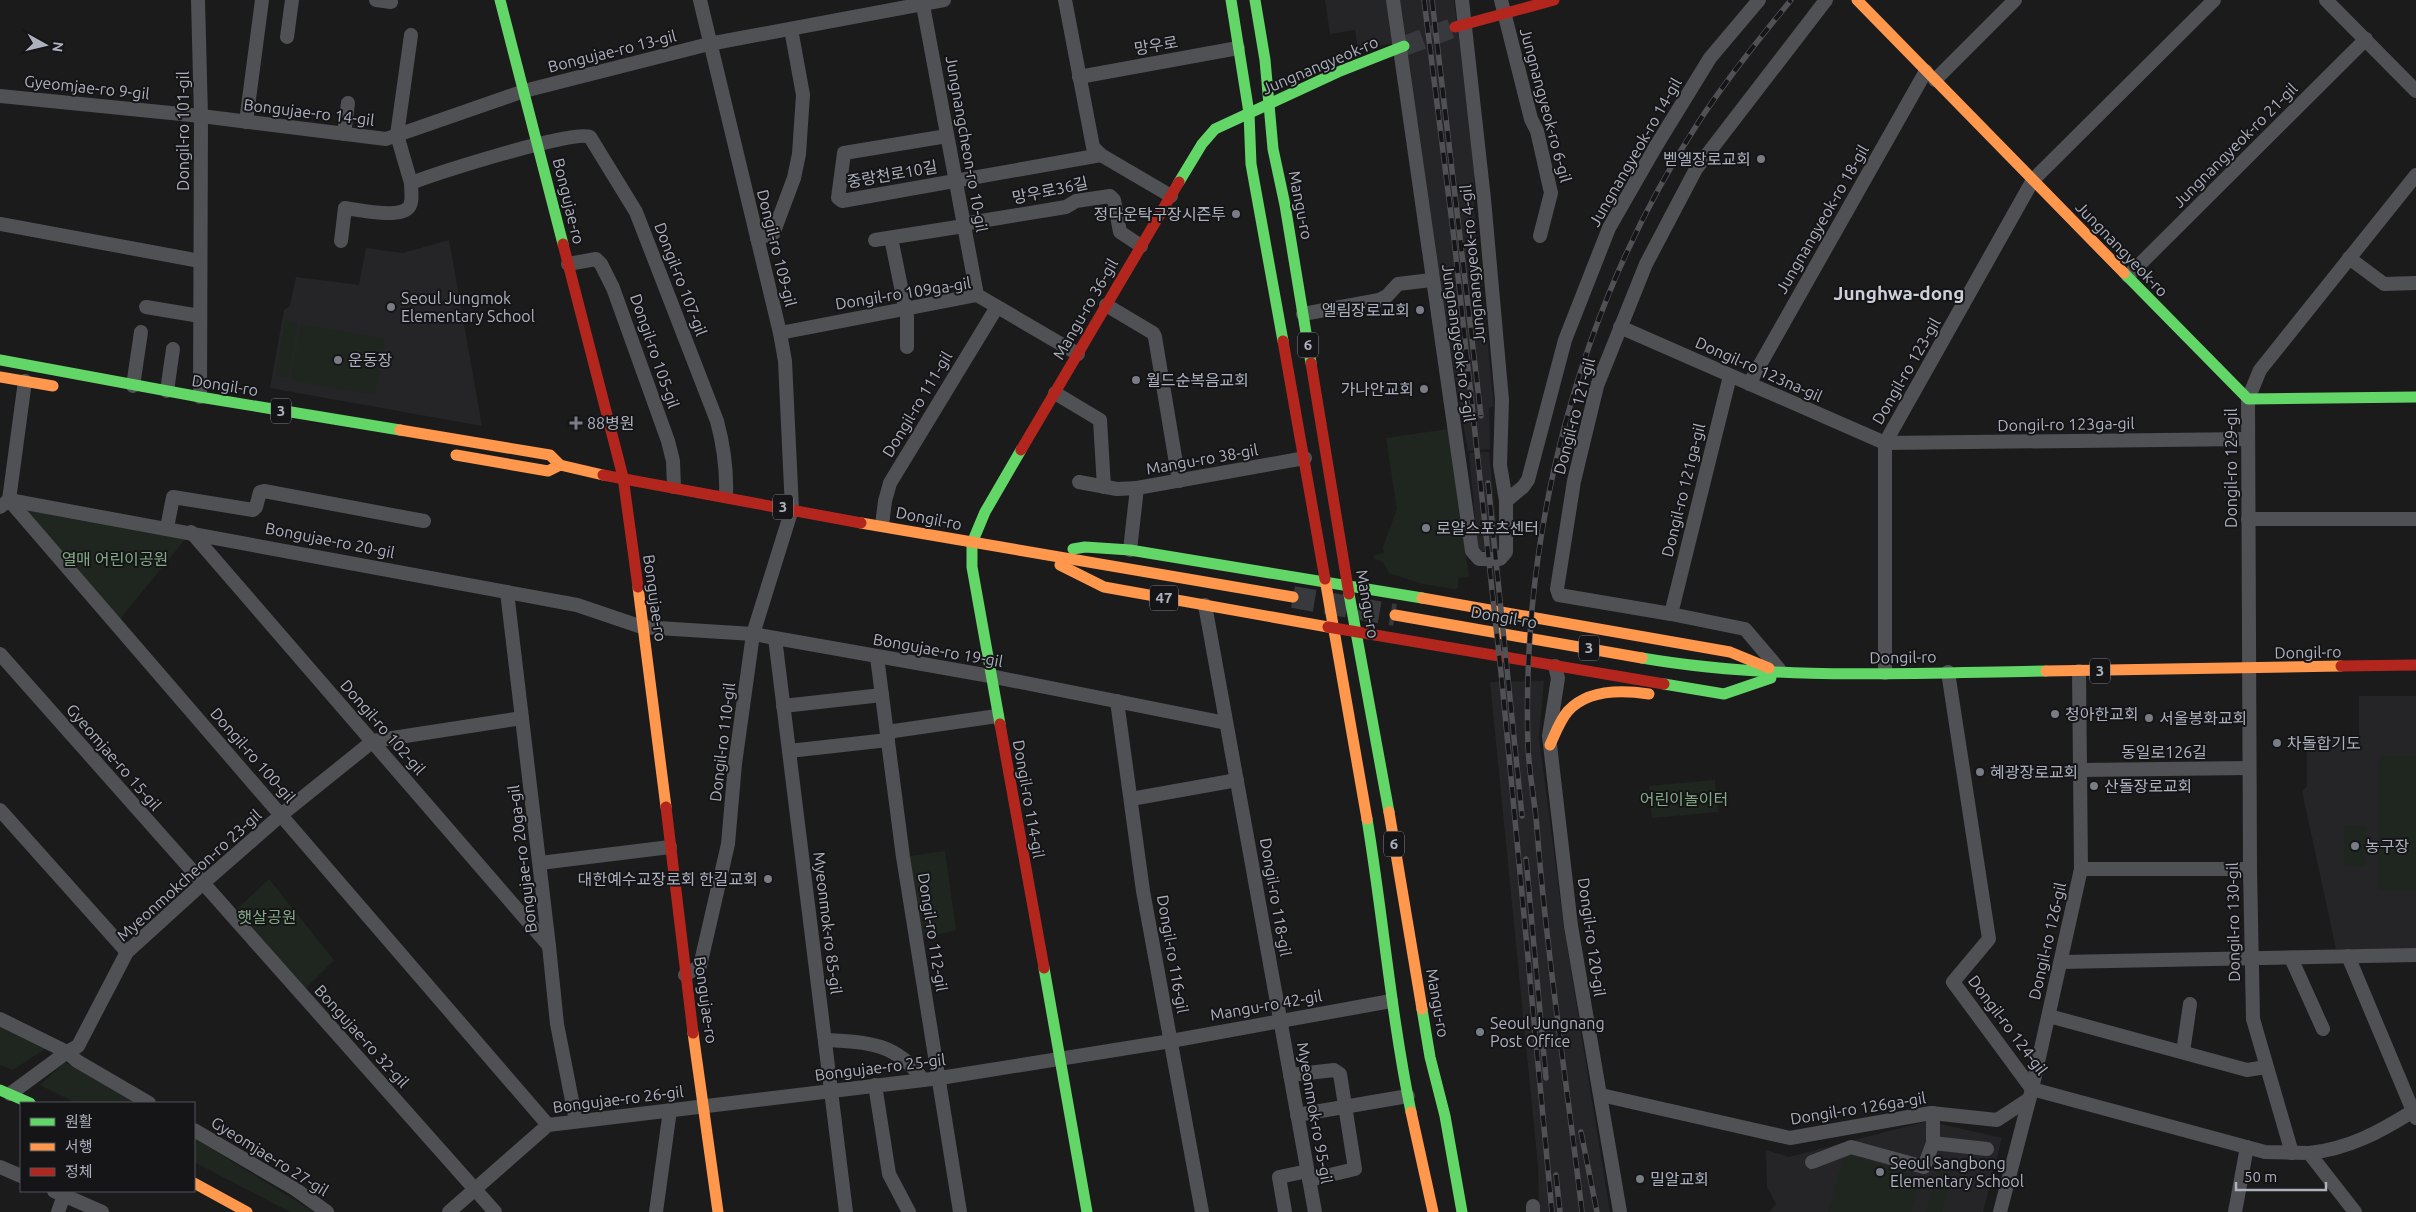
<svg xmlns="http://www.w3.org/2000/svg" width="2416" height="1212" viewBox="0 0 2416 1212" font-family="Ubuntu,'Noto Sans KR',sans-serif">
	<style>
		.built { fill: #252528 }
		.green { fill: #1f2620 }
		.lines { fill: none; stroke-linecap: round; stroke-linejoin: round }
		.secondary-tunnel { stroke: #38393c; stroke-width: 20; stroke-dasharray: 20 10; stroke-linecap: butt }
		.primary-tunnel { stroke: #38393c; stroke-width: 22; stroke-dasharray: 22 11; stroke-linecap: butt }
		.street { stroke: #4f5155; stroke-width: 14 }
		.fast { stroke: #63d668; stroke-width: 11 }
		.slow { stroke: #ff974d; stroke-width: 11 }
		.jam { stroke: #b3261e; stroke-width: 11 }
		.rail-casing { stroke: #4f5154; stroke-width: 5.5 }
		.rail { stroke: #151518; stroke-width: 4; stroke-dasharray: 11; stroke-linecap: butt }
		.poi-dot { fill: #797c85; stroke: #151518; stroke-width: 2 }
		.labels { text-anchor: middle; stroke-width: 4; stroke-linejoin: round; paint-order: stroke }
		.shield { fill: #151518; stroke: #7f828c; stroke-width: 1 }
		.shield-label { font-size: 15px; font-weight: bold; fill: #acb1bd }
		.street-label { font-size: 16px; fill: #acb1bd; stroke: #151518 }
		.poi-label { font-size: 16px; fill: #acb1bd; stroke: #151518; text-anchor: start }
		.park-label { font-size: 16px; fill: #83a985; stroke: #151518 }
		.quarter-label { font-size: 19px; font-weight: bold; fill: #ced0d9; stroke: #151518 }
	</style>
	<rect width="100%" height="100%" fill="#1b1b1c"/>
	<g class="built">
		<polygon points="1325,0 1390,0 1396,43 1358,49 1355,30 1330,34"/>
		<polygon points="1398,0 1454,0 1474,161 1474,208 1494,406 1489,408 1490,449 1468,451 1419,168"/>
		<polygon points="449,240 482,426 270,388 284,310 290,306 296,277 359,285 366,248 403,253"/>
		<polygon points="1489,452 1499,552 1478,551 1469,453"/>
		<polygon points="1544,681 1539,738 1564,928 1610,1212 1539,1212 1538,1166 1490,682"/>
		<polygon points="2359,696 2416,696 2416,949 2336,949 2302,791 2307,786 2307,736 2359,736"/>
		<polygon points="1928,1121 2002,1138 1983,1212 1769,1212 1776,1204 1767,1187 1766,1150 1789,1157"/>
	</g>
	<g class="green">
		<polygon points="285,322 298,324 288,378 276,376"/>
		<polygon points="301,324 385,339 375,395 291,380"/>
		<polygon points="1448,429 1469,577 1458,578 1458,588 1455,589 1423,584 1389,573 1383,562 1375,559 1374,555 1384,553 1383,547 1397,509 1386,438"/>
		<polygon points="9,500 191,532 116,624"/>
		<polygon points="2379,756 2416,756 2416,890 2378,890"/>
		<polygon points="1715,780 1718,812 1652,818 1649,786"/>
		<polygon points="2344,825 2366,825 2365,866 2344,866"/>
		<polygon points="945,851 956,930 915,940 903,857"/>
		<polygon points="269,879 334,960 301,993 231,915"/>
		<polygon points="0,1025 48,1047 13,1070 0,1065"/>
		<polygon points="65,1062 135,1103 76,1103 40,1085"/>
		<polygon points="194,1138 314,1212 290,1212 194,1162"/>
		<polygon points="1848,1155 1916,1175 1919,1183 1911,1212 1828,1212 1843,1160"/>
		<polygon points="1938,1171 1952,1176 1942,1212 1926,1212"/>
	</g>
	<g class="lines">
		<polyline class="secondary-tunnel" points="1404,46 1455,27"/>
		<polyline class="primary-tunnel" points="1293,597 1395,615"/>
		<g class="street">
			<polyline points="198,0 201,116 200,397"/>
			<polyline points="376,0 391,2"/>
			<polyline points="922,0 977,295"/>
			<polyline points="1065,0 1093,147 1101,155 1171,196"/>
			<polyline points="1393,0 1472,551 1479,559 1500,559 1506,552 1506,501 1500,465 1502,400 1484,199 1462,0"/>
			<polyline points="1501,0 1531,119 1537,131 1551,193 1540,236"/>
			<polyline points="2326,0 2416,91"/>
			<polyline points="287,37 292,0"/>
			<polyline points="1079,77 1238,48"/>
			<polyline points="1935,80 2015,0"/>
			<polyline points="0,96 201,116 386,139 524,91 709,44 944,0"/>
			<polyline points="246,122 262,0"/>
			<polyline points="344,134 348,103"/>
			<polyline points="947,136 844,153 838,198 842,201 1101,155"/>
			<polyline points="411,183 397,135 411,35"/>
			<polyline points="0,224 200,261"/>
			<polyline points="963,224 1066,207 1076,201 1110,196 1114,200 1120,232 1141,246"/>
			<polyline points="757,238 773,234 794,178 799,154 803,95 791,29"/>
			<polyline points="891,238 907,316 907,347"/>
			<polyline points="875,240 964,226"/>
			<path d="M 341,241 L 345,208 C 359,210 400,219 409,207 C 413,202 411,190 411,183 C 435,174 573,129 590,137 L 636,212 L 717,421 C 724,447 727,470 726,496"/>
			<polyline points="2349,258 2384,284 2416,283"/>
			<polyline points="568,264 596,259 601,264 613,288 668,441 673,461 674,487"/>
			<polyline points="2128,276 2366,39"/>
			<polyline points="1106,305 1153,333 1155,337 1179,481"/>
			<polyline points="146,307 200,316"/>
			<polyline points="1303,314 1379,300 1387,296 1398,284 1431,280"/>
			<polyline points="1620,327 1885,443 2248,439"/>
			<polyline points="780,333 977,295 1078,354"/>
			<polyline points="25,381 9,500 548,1125"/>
			<polyline points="1749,384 1926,71"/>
			<polyline points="133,386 141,332"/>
			<polyline points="167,391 173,349"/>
			<polyline points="1055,393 1100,420 1104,487"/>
			<polyline points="1079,482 1117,489 1137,488"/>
			<polyline points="1506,501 1523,487 1528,480 1565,340 1609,228 1656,146 1710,58 1759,0"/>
			<polyline points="0,507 9,500 577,605 642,627 753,634 990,676 1226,723"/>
			<polyline points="2248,519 2416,519"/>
			<polyline points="882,525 885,501 890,483 997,307"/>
			<polyline points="167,528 173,497 253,510 256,507 260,492 264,491 424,521"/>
			<polyline points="191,532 549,946"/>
			<polyline points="1130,550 1137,488 1305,458"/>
			<polyline points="507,592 549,946 557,1024 576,1121"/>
			<polyline points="1205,605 1315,1212"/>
			<polyline points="1671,614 1730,376"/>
			<polyline points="775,638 846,1212"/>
			<polyline points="0,654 495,1212"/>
			<polyline points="877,657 903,857 960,1212"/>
			<polyline points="1555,666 1558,678 1549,736 1571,926 1620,1212"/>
			<polyline points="1779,669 1745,629 1671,614 1559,595 1557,589 1574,481 1597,386 1646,264 1696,169 1826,0"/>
			<polyline points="1948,672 1989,939 1953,982 2032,1089 2265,1152 2309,1153 2355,1212"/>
			<polyline points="1885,673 1885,443 2033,180 2214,0"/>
			<polyline points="1117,701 1143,891 1202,1212"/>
			<polyline points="783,706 882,695"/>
			<polyline points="887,732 997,716"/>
			<polyline points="789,751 888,740"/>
			<polyline points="2080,770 2249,768"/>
			<polyline points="1131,799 1237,780"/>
			<polyline points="0,810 127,952"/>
			<polyline points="540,863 670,847"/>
			<polyline points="2081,869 2250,869"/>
			<polyline points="2348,956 2416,1118"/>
			<polyline points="2291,958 2323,1029"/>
			<polyline points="2061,962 2416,955"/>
			<polyline points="685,975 700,966 728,844 735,764 753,634 792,509 785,361 780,333 700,0"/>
			<polyline points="2049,1016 2247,1070 2266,1067"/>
			<polyline points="0,1019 67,1052 77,1061 149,1103"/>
			<path d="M 825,1040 C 868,1042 897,1043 923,1080"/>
			<polyline points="2183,1052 2190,1004"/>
			<polyline points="1290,1075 1334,1070 1340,1074 1355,1169 1309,1180"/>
			<polyline points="875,1085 889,1174 909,1212"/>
			<polyline points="10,1094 67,1052 78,1046 127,952 202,884 281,815 373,741 522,718"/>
			<polyline points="1601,1095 1790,1138 1931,1113 1997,1120 2029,1099"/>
			<polyline points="1297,1115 1408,1096"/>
			<polyline points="194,1130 295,1189 327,1212"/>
			<polyline points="1933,1143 1987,1149"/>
			<polyline points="2292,1153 2253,1019 2250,869 2248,399 2260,370 2416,175"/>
			<path d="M 2309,1153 C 2348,1149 2380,1132 2413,1111"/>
			<polyline points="1812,1162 1851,1147 1924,1167 1933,1143 1933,1113"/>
			<polyline points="0,1167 21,1176"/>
			<polyline points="54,1191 102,1212"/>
			<polyline points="1533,1206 1533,1212"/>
			<polyline points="58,1212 64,1195"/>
			<polyline points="449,1212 548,1125 940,1078 1171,1041 1391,1001"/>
			<polyline points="656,1212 670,1110"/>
			<polyline points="1285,1212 1279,1177 1308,1171"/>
			<polyline points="2000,1212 2032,1089 2081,869 2079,671"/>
			<polyline points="2235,1212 2247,1147"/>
		</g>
		<g class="fast">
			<polyline points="500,0 563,244"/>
			<polyline points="1231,0 1249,113 1251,164 1283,341"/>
			<polyline points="1255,0 1265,60 1273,149 1285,205 1311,363"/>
			<polyline points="1179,182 1202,144 1215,129 1338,72 1404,46"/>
			<polyline points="2124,273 2248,399 2416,397"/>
			<polyline points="0,360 200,397 400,430"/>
			<polyline points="1073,549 1085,547 1130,550 1422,598"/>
			<polyline points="1349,594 1389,812"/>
			<path d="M 1642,658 C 1775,681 1912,673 2046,671"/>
			<polyline points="1664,684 1724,694 1771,678"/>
			<polyline points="1000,724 972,567 972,543 985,512 1021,450"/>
			<path d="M 1367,819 C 1383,916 1391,1015 1411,1112"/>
			<polyline points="1044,968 1087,1212"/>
			<polyline points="1422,1009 1430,1057 1445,1116 1462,1212"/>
			<polyline points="0,1090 30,1103"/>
		</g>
		<g class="slow">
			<polyline points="1857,0 2124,273"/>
			<polyline points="0,377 53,386"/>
			<polyline points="400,430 550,455 560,465 603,475"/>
			<polyline points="456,455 548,471 560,465"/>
			<polyline points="861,523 1293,597"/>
			<polyline points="1060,565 1104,587 1328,627"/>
			<polyline points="1325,579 1367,819"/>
			<polyline points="638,587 666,807"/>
			<polyline points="1422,598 1730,652 1769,668"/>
			<polyline points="1395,615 1642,658"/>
			<polyline points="2046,671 2341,666"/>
			<path d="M 1550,745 C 1555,734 1560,720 1568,711 C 1588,689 1623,690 1649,694"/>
			<polyline points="1389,812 1422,1009"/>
			<polyline points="693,1033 718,1212"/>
			<polyline points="1411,1112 1433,1212"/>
			<polyline points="194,1183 247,1212"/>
		</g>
		<g class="jam">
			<polyline points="1455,27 1554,0"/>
			<polyline points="563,244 623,477 638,587"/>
			<polyline points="1283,341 1325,579"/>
			<polyline points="1311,363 1349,594"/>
			<polyline points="1021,450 1179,182"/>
			<polyline points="603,475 861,523"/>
			<polyline points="1328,627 1664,684"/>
			<polyline points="2341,666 2416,665"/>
			<polyline points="1000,724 1044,968"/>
			<polyline points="666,807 693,1033"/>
		</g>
		<defs>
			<g id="rail">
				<polyline points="1424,0 1454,239 1502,682 1552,1212"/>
				<polyline points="1432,0 1481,416"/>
				<polyline points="1488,483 1522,816"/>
				<polyline points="1526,859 1546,1078"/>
				<polyline points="1581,1132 1597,1212"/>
				<polyline points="1556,1175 1560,1212"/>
				<path d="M 1582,1212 C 1567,1084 1547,957 1537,829 C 1535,801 1529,774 1528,746 C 1521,529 1579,306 1698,123 C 1726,80 1758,40 1791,0"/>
			</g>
		</defs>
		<use href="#rail" class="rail-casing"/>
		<use href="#rail" class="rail"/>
	</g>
	<g class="poi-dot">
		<circle cx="1761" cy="159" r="5"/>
		<circle cx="1236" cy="214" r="5"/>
		<circle cx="391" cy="307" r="5"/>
		<circle cx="1420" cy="310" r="5"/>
		<circle cx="338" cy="360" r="5"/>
		<circle cx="1136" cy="380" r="5"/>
		<circle cx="1424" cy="389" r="5"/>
		<path d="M573.5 415.5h5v5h5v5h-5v5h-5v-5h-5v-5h5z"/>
		<circle cx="1426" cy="528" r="5"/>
		<circle cx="2055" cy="714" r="5"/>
		<circle cx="2149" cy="718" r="5"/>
		<circle cx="2277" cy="743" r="5"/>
		<circle cx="1980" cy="772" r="5"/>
		<circle cx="2094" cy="786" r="5"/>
		<circle cx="2355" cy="846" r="5"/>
		<circle cx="768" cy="879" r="5"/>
		<circle cx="1480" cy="1032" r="5"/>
		<circle cx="1880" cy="1172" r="5"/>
		<circle cx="1640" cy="1179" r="5"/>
	</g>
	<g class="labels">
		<g class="shield">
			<rect x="1298" y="332.5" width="20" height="25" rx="4"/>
			<rect x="271" y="398.5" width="20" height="25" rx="4"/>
			<rect x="773" y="494.5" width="20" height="25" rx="4"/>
			<rect x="1150" y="585.5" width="28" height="25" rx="4"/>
			<rect x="1579" y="635.5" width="20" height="25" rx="4"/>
			<rect x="2090" y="658.5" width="20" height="25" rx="4"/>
			<rect x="1384" y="831.5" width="20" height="25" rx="4"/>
		</g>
		<g class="shield-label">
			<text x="1308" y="350">6</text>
			<text x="281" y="416">3</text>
			<text x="783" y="512">3</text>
			<text x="1164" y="603">47</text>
			<text x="1589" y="653">3</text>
			<text x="2100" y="676">3</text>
			<text x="1394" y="849">6</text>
		</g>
		<g class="street-label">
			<text transform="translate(1156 45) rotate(-10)" y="6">망우로</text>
			<text transform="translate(612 51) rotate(-14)" y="6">Bongujae-ro 13-gil</text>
			<text transform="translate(1320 65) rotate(-23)" y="6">Jungnangyeok-ro</text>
			<text transform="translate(87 87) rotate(6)" y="6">Gyeomjae-ro 9-gil</text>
			<text transform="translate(1546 105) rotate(75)" y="6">Jungnangyeok-ro 6-gil</text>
			<text transform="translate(309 112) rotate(7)" y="6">Bongujae-ro 14-gil</text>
			<text transform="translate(183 131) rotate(-90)" y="6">Dongil-ro 101-gil</text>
			<text transform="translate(967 144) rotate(80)" y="6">Jungnangcheon-ro 10-gil</text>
			<text transform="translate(2235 145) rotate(-45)" y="6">Jungnangyeok-ro 21-gil</text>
			<text transform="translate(1635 152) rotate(-60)" y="6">Jungnangyeok-ro 14-gil</text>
			<text transform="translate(892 174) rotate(-10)" y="6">중랑천로10길</text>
			<text transform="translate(1050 190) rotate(-12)" y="6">망우로36길</text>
			<text transform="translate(569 201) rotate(76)" y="6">Bongujae-ro</text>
			<text transform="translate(1301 205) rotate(79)" y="6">Mangu-ro</text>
			<text transform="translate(1822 219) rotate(-60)" y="6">Jungnangyeok-ro 18-gil</text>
			<text transform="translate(777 248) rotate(76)" y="6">Dongil-ro 109-gil</text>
			<text transform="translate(2122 249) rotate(46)" y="6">Jungnangyeok-ro</text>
			<text transform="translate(1472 264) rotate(-95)" y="6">Jungnangyeok-ro 4-gil</text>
			<text transform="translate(681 279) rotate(69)" y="6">Dongil-ro 107-gil</text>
			<text transform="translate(903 293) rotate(-9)" y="6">Dongil-ro 109ga-gil</text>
			<text transform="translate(1085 309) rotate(-60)" y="6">Mangu-ro 36-gil</text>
			<text transform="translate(1459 343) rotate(82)" y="6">Jungnangyeok-ro 2-gil</text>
			<text transform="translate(655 351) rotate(71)" y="6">Dongil-ro 105-gil</text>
			<text transform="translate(1759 369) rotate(24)" y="6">Dongil-ro 123na-gil</text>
			<text transform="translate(1906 371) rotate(-60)" y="6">Dongil-ro 123-gil</text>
			<text transform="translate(225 385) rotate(9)" y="6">Dongil-ro</text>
			<text transform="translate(917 404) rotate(-59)" y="6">Dongil-ro 111-gil</text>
			<text transform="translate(1574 416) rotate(-75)" y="6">Dongil-ro 121-gil</text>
			<text transform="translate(2066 424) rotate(-1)" y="6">Dongil-ro 123ga-gil</text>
			<text transform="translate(1202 459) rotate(-10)" y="6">Mangu-ro 38-gil</text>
			<text transform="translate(2231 468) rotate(-90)" y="6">Dongil-ro 129-gil</text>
			<text transform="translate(1683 490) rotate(-76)" y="6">Dongil-ro 121ga-gil</text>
			<text transform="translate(929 518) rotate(11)" y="6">Dongil-ro</text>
			<text transform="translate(330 540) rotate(11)" y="6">Bongujae-ro 20-gil</text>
			<text transform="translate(655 598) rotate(82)" y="6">Bongujae-ro</text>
			<text transform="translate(1368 604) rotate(80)" y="6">Mangu-ro</text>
			<text transform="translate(1504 617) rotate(10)" y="6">Dongil-ro</text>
			<text transform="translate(938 650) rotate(10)" y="6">Bongujae-ro 19-gil</text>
			<text transform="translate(2308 652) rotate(-1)" y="6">Dongil-ro</text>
			<text transform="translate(1903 657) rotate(-1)" y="6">Dongil-ro</text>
			<text transform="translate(383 727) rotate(49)" y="6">Dongil-ro 102-gil</text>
			<text transform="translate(722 742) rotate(-83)" y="6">Dongil-ro 110-gil</text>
			<text x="2164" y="758">동일로126길</text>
			<text transform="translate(253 755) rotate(49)" y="6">Dongil-ro 100-gil</text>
			<text transform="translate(114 757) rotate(49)" y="6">Gyeomjae-ro 15-gil</text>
			<text transform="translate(1029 799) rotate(80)" y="6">Dongil-ro 114-gil</text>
			<text transform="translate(522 859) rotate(-97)" y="6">Bongujae-ro 20ga-gil</text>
			<text transform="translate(189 875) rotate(-42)" y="6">Myeonmokcheon-ro 23-gil</text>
			<text transform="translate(1276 897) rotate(80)" y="6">Dongil-ro 118-gil</text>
			<text transform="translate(2233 922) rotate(-91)" y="6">Dongil-ro 130-gil</text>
			<text transform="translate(828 923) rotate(83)" y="6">Myeonmok-ro 85-gil</text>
			<text transform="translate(933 932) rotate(81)" y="6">Dongil-ro 112-gil</text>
			<text transform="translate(1592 937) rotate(82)" y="6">Dongil-ro 120-gil</text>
			<text transform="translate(2047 941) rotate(-77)" y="6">Dongil-ro 126-gil</text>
			<text transform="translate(1173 954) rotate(80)" y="6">Dongil-ro 116-gil</text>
			<text transform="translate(706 1000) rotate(82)" y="6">Bongujae-ro</text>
			<text transform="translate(1438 1003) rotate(80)" y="6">Mangu-ro</text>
			<text transform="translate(1266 1005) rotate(-10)" y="6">Mangu-ro 42-gil</text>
			<text transform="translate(2008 1025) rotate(53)" y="6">Dongil-ro 124-gil</text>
			<text transform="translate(362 1036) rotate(48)" y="6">Bongujae-ro 32-gil</text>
			<text transform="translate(880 1067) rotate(-7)" y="6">Bongujae-ro 25-gil</text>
			<text transform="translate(618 1099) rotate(-7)" y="6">Bongujae-ro 26-gil</text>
			<text transform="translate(1858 1108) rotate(-9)" y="6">Dongil-ro 126ga-gil</text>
			<text transform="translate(1315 1113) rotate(80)" y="6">Myeonmok-ro 95-gil</text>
			<text transform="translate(270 1156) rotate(32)" y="6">Gyeomjae-ro 27-gil</text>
		</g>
		<g class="poi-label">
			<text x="1751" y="165" text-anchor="end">벧엘장로교회</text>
			<text x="1226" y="220" text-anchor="end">정다운탁구장시즌투</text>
			<text x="401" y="304">Seoul Jungmok<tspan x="401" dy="18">Elementary School</tspan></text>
			<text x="1410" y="316" text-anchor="end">엘림장로교회</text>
			<text x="348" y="366">운동장</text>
			<text x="1146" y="386">월드순복음교회</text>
			<text x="1414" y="395" text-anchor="end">가나안교회</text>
			<text x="587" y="429">88병원</text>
			<text x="1436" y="534">로얄스포츠센터</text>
			<text x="2065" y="720">청아한교회</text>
			<text x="2159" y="724">서울봉화교회</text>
			<text x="2287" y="749">차돌합기도</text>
			<text x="1990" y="778">혜광장로교회</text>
			<text x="2104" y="792">산돌장로교회</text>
			<text x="2365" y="852">농구장</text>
			<text x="758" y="885" text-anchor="end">대한예수교장로회 한길교회</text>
			<text x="1490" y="1029">Seoul Jungnang<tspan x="1490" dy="18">Post Office</tspan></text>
			<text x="1890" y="1169">Seoul Sangbong<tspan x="1890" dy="18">Elementary School</tspan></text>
			<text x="1650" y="1185">밀알교회</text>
		</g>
		<g class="park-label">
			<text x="115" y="565">열매 어린이공원</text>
			<text x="1684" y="805">어린이놀이터</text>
			<text x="267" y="923">햇살공원</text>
		</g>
		<g class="quarter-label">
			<text x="1899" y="300">Junghwa-dong</text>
		</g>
	</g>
	<rect x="20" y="1102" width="175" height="90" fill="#151518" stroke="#51535a"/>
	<rect x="30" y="1118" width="25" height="8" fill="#63d668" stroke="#51535a"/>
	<text x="65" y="1127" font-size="15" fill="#acb1bd">원활</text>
	<rect x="30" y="1143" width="25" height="8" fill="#ff974d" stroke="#51535a"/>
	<text x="65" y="1152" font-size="15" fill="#acb1bd">서행</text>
	<rect x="30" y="1168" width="25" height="8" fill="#b3261e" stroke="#51535a"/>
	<text x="65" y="1177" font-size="15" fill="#acb1bd">정체</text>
	<g transform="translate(45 45) rotate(98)" stroke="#151518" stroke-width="4" paint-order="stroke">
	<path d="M0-4L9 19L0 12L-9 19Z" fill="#acb1bd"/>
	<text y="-8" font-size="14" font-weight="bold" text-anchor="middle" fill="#acb1bd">N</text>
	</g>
	<path d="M2236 1182v8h90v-8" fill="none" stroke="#acb1bd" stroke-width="2.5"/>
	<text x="2244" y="1182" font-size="15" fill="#acb1bd" stroke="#151518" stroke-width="4" paint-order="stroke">50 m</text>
</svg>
